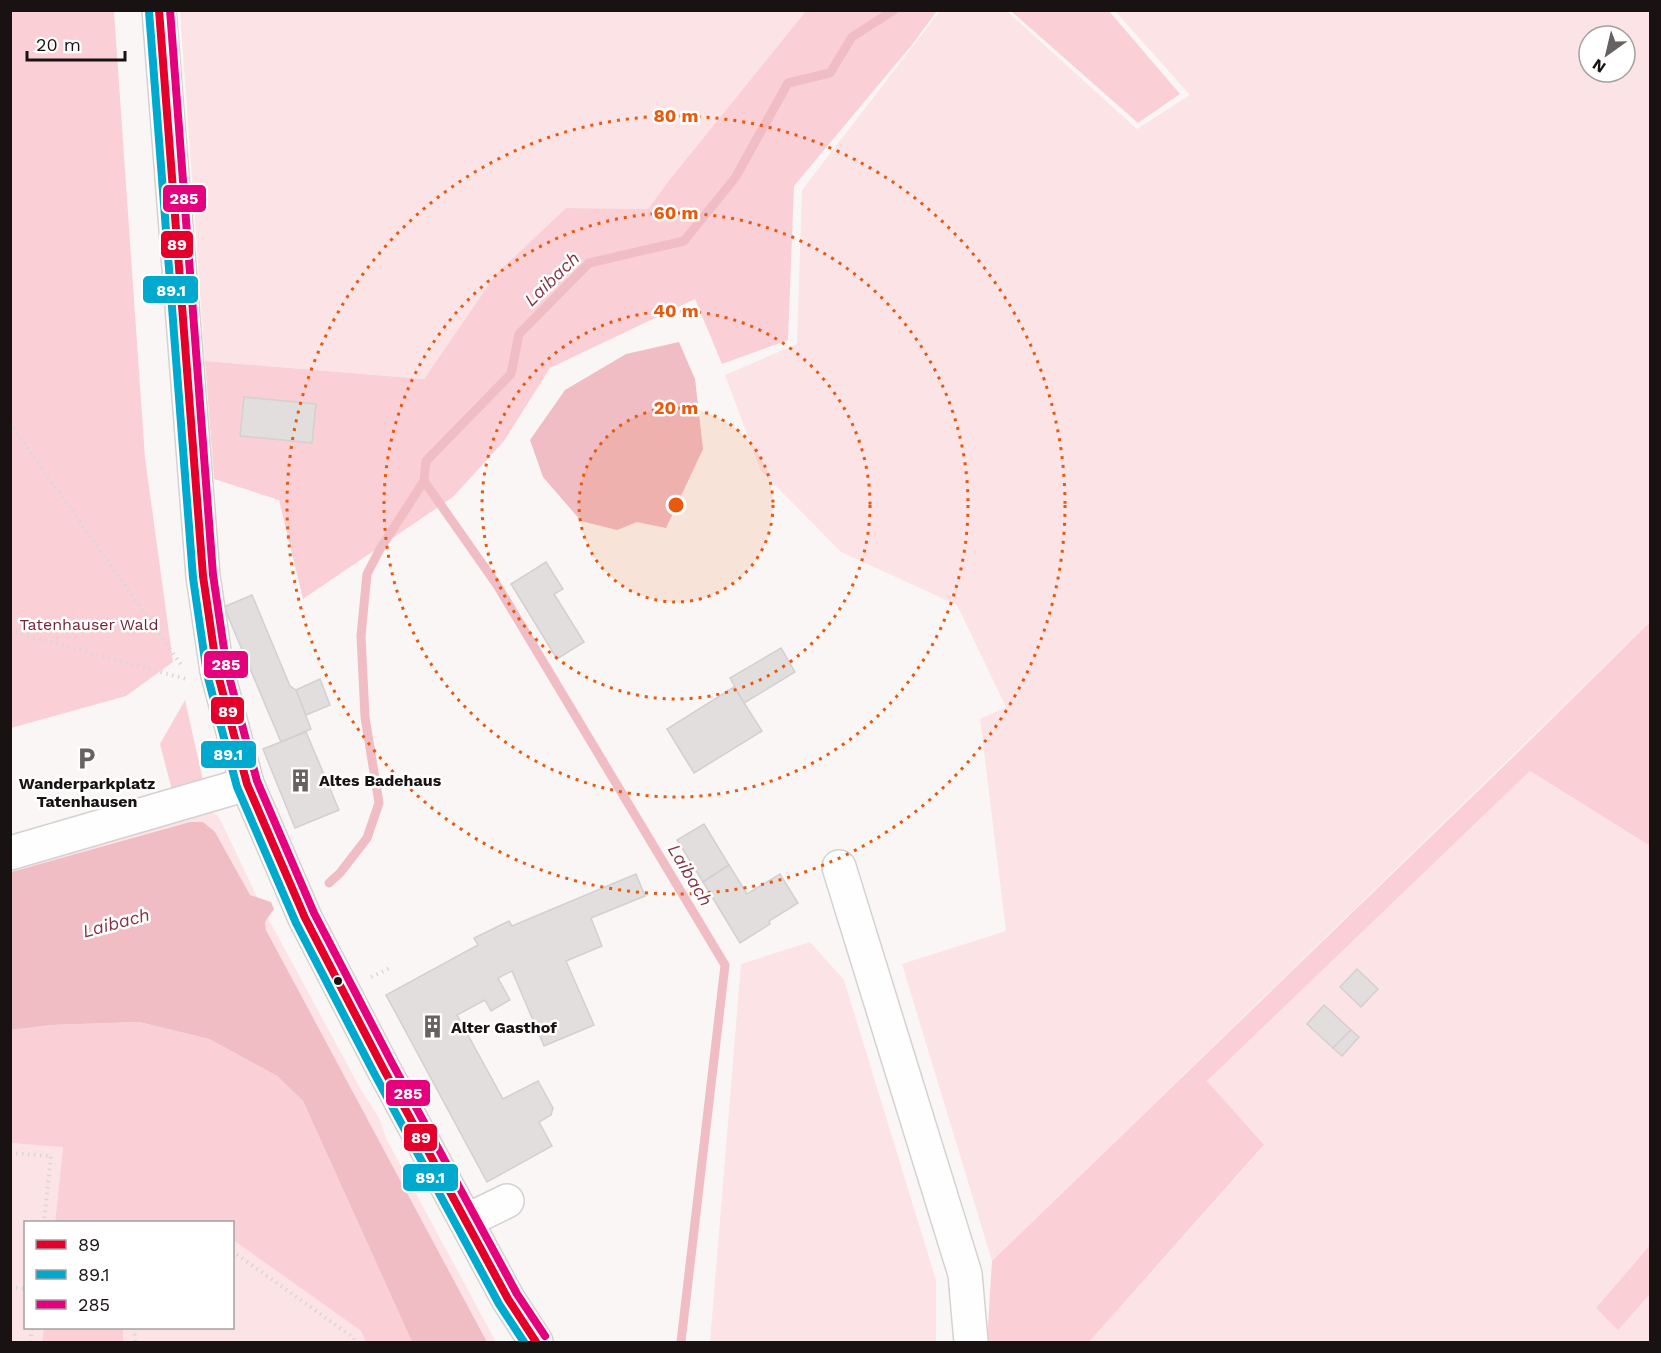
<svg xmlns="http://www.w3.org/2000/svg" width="1661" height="1353" viewBox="0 0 1661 1353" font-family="'Work Sans',sans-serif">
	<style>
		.green { fill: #fce3e6; fill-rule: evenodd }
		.forest { fill: #fad0d6 }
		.water { fill: #f0bdc4 }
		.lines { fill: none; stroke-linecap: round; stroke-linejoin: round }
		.stream { stroke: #f0bdc4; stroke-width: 9 }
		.building { fill: #e3dede; stroke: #d4cfd0; stroke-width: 1.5 }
		.minor-casing { stroke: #d6d1d1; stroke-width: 36 }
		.major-casing { stroke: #d6d1d1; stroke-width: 36 }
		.path { stroke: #d9d7d7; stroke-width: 4; stroke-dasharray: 1.5 4.5; stroke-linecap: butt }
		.minor { stroke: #fefefe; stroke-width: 33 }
		.major { stroke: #fefefe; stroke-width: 33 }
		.bus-1-casing { stroke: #fff; stroke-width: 12 }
		.bus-2-casing { stroke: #fff; stroke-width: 12 }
		.bus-3-casing { stroke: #fff; stroke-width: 12 }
		.bus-1 { stroke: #e4002b; stroke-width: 8 }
		.bus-2 { stroke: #00a9ce; stroke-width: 8 }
		.bus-3 { stroke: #e5007d; stroke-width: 8 }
		.ring { fill: none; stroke: #e8590c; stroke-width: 3; stroke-dasharray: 3 6 }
		.bus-dot { fill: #181213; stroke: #fff; stroke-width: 2 }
		.labels { text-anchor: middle; stroke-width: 5; stroke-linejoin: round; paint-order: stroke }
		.park-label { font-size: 16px; fill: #752237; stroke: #fff }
		.poi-label { font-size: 16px; font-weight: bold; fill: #181213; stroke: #fff; text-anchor: start }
		.water-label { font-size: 18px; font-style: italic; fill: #853144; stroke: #fff }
		.centre { fill: #e8590c; stroke: #fff; stroke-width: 3 }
		.ring-label { font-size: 18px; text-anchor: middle; font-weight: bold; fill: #e8590c; stroke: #fff; stroke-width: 5; stroke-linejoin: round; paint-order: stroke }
		.line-badge { stroke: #fff; stroke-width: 2 }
		.badge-label { font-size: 16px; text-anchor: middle; font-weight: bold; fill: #fff }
	</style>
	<rect width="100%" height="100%" fill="#fbf6f6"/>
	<g class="green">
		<polygon points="180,11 806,11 670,179 648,209 566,208 496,274 424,379 205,361"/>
		<path d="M 940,11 L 1007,11 L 1137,129 L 1190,95 L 1115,11 L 1650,11 L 1650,622 L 992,1261 L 902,964 L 1006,931 L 980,719 L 1006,707 L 957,605 L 841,552 L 761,471 L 725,375 L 797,344 L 802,190 ZM 1589,36 L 1625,36 L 1625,72 L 1589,72 Z"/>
		<polygon points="1530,771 1650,846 1650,1245 1596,1308 1618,1329 1650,1294 1650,1342 1089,1342 1264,1146 1207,1081"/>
		<polygon points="211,811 218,816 222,823 258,899 250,895 245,889 215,832 190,822 11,872 11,862"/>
		<polygon points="268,918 360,1088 379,1118 387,1140 496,1342 487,1342 266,930 265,922"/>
		<polygon points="810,942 844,980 936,1280 936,1342 710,1342 741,964"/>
		<polygon points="10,1143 63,1146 55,1222 26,1222 26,1328 44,1328 42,1342 11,1342"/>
		<polygon points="233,1240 361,1331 366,1342 123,1342 123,1328 232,1328"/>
	</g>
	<g class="forest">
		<polygon points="11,10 114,11 145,458 173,662 126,696 11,728"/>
		<polygon points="806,11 937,11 911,46 794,186 788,340 722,364 695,299 550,368 504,441 453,497 303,599 279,500 214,479 205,361 424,379 496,274 566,208 648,209 670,179"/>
		<polygon points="1011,11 1109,11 1180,94 1138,123"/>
		<polygon points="1650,622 1650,846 1530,771 1207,1081 1264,1145 1089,1342 987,1342 992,1261 1511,759"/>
		<polygon points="185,700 205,789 174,798 160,744"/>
		<polygon points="139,1022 209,1039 277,1076 303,1101 412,1342 366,1342 361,1331 233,1240 232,1222 55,1222 63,1147 11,1143 10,1030 52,1025"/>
		<polygon points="1650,1245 1650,1294 1618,1330 1596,1308"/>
		<polygon points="44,1328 123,1328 123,1342 42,1342"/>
	</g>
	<g class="water">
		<polygon points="679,342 695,379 703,449 666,528 637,522 617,530 581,521 543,477 530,440 565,390 626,354"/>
		<polygon points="190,822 203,822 215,832 250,895 271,902 274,909 265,922 266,930 487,1342 412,1342 303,1101 277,1076 209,1039 139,1022 52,1025 11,1030 11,872"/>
	</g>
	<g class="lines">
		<g class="stream">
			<polyline points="424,481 497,585 725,965 681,1342"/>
			<polyline points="329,883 340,873 367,838 379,803 365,717 361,636 367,574 380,549 424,481 426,461 511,374 519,334 589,263 684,241 735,178 788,83 830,73 852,37 894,10"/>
		</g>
	</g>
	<g class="building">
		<polygon points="244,397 316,404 312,443 240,436"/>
		<polygon points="546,562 563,589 554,594 584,642 557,659 511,584"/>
		<polygon points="252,595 290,686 296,690 311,729 281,742 224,607"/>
		<polygon points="781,648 795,672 744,703 730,678"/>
		<polygon points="320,679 330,705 306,715 296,690"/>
		<polygon points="734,687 762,731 694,773 667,729"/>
		<polygon points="306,732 339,810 295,828 263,749"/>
		<polygon points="704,824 729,865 703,882 677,840"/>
		<polygon points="729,865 747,894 780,874 798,903 769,921 770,924 740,943 703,882"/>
		<polygon points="636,874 645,896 591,918 602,946 566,961 594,1025 544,1046 512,971 498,978 510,1000 491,1011 485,1000 457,1015 503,1099 538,1081 553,1108 551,1115 539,1122 552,1146 487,1182 386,995 478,945 474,938 509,921 512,926"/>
		<polygon points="1357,969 1378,989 1361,1007 1340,987"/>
		<polygon points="1324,1005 1351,1030 1333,1048 1307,1024"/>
		<polygon points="1351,1030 1359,1037 1342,1056 1333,1048"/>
	</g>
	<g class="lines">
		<defs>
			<g id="minor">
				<polyline points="10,853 247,784"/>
				<polyline points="839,867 965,1274 971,1342"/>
				<polyline points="466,1221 507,1201"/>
			</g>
			<polyline id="major" points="159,10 203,576 217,671 247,784 305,918 383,1068 508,1299 536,1342"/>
		</defs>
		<use href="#minor" class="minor-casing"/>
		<use href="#major" class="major-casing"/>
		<g class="path">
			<polyline points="10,423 182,666"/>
			<polyline points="10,631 186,679"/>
			<polyline points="371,977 392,967"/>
			<polyline points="10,1153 51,1156 44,1222"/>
			<polyline points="232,1251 354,1338 355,1342"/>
			<polyline points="10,1287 26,1289"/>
			<polyline points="134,1328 135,1342"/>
			<polyline points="30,1342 32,1328"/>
		</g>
		<use href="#minor" class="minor"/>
		<use href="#major" class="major"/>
		<defs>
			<polyline id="bus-1" points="159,10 203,576 217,671 247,784 305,918 383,1068 508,1299 536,1342"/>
			<polyline id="bus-2" points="149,11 193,578 207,674 237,787 296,923 374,1073 499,1304 524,1342"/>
			<polyline id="bus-3" points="170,10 213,575 227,669 257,781 314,913 392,1063 517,1294 545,1336"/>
		</defs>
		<use href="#bus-1" class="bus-1-casing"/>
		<use href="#bus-2" class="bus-2-casing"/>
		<use href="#bus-3" class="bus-3-casing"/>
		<use href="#bus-1" class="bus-1"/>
		<use href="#bus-2" class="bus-2"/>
		<use href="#bus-3" class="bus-3"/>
	</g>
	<circle cx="676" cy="505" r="97" fill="#e8590c" fill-opacity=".12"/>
	<g class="ring">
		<circle cx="676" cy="505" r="97"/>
		<circle cx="676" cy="505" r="194"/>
		<circle cx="676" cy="505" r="292"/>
		<circle cx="676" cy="505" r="389"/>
	</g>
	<defs>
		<symbol id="parking-bare" viewBox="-9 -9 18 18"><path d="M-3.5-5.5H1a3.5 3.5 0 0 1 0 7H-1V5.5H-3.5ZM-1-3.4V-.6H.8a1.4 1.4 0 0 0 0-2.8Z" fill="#676262" stroke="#fff" stroke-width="2.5" paint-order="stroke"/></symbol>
		<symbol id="building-bare" viewBox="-9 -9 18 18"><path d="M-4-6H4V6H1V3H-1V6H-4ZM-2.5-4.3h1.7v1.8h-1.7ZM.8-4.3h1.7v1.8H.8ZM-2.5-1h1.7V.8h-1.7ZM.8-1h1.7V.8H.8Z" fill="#676262" stroke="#fff" stroke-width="2.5" paint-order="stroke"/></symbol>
	</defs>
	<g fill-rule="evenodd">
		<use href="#parking-bare" x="70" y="742" width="33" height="33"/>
		<use href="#building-bare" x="284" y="764" width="33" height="33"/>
		<use href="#building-bare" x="416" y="1010" width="33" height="33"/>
	</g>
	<circle class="bus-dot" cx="338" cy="981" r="5"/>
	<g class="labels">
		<g class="park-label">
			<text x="89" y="630">Tatenhauser Wald</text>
		</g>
		<g class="poi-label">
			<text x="319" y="786">Altes Badehaus</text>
			<text x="87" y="789" text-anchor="middle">Wanderparkplatz<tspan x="87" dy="18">Tatenhausen</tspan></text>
			<text x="451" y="1033">Alter Gasthof</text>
		</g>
		<g class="water-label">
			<text transform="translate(552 279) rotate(-44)" y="6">Laibach</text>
			<text transform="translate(690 875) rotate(59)" y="6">Laibach</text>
			<text transform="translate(116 923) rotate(-15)" y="6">Laibach</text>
		</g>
	</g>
	<circle cx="676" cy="505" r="9" class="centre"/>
	<g class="ring-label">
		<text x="676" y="122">80 m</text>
		<text x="676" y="219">60 m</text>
		<text x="676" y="317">40 m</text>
		<text x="676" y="414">20 m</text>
	</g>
	<g class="line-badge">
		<rect x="162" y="184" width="45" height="29" rx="6" fill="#e5007d"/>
		<rect x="160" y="230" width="34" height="29" rx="6" fill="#e4002b"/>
		<rect x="142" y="275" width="57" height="29" rx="6" fill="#00a9ce"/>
		<rect x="203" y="650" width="46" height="29" rx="6" fill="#e5007d"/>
		<rect x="210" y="696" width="35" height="29" rx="6" fill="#e4002b"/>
		<rect x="200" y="740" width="57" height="29" rx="6" fill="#00a9ce"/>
		<rect x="385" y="1079" width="46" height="28" rx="6" fill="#e5007d"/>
		<rect x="403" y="1123" width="35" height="29" rx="6" fill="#e4002b"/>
		<rect x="402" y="1163" width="57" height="29" rx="6" fill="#00a9ce"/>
	</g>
	<g class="badge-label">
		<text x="184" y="204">285</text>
		<text x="177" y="250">89</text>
		<text x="171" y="296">89.1</text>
		<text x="226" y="670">285</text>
		<text x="228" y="717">89</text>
		<text x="228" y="760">89.1</text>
		<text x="408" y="1099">285</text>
		<text x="421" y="1143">89</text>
		<text x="430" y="1183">89.1</text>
	</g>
	<rect width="1661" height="1353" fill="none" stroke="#181213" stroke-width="24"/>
	<rect x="24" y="1221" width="210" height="108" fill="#ffffff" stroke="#a3a0a1" stroke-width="1.5"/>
	<rect x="36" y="1240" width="30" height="9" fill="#e4002b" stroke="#a3a0a1" stroke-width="1.5"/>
	<text x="78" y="1251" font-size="18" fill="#181213">89</text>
	<rect x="36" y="1270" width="30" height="9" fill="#00a9ce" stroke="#a3a0a1" stroke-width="1.5"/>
	<text x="78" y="1281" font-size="18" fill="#181213">89.1</text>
	<rect x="36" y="1300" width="30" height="9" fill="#e5007d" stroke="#a3a0a1" stroke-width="1.5"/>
	<text x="78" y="1311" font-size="18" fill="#181213">285</text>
	<g transform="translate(1607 54) rotate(214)"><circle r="28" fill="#ffffff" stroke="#a3a0a1" stroke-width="1.5"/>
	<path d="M0-4.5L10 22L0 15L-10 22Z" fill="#676262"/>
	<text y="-9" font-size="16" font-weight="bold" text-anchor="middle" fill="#181213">N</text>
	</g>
	<path d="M27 51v9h98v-9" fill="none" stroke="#181213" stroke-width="3"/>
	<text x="36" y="51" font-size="18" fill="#181213" stroke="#ffffff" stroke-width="4.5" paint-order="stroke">20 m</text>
</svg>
